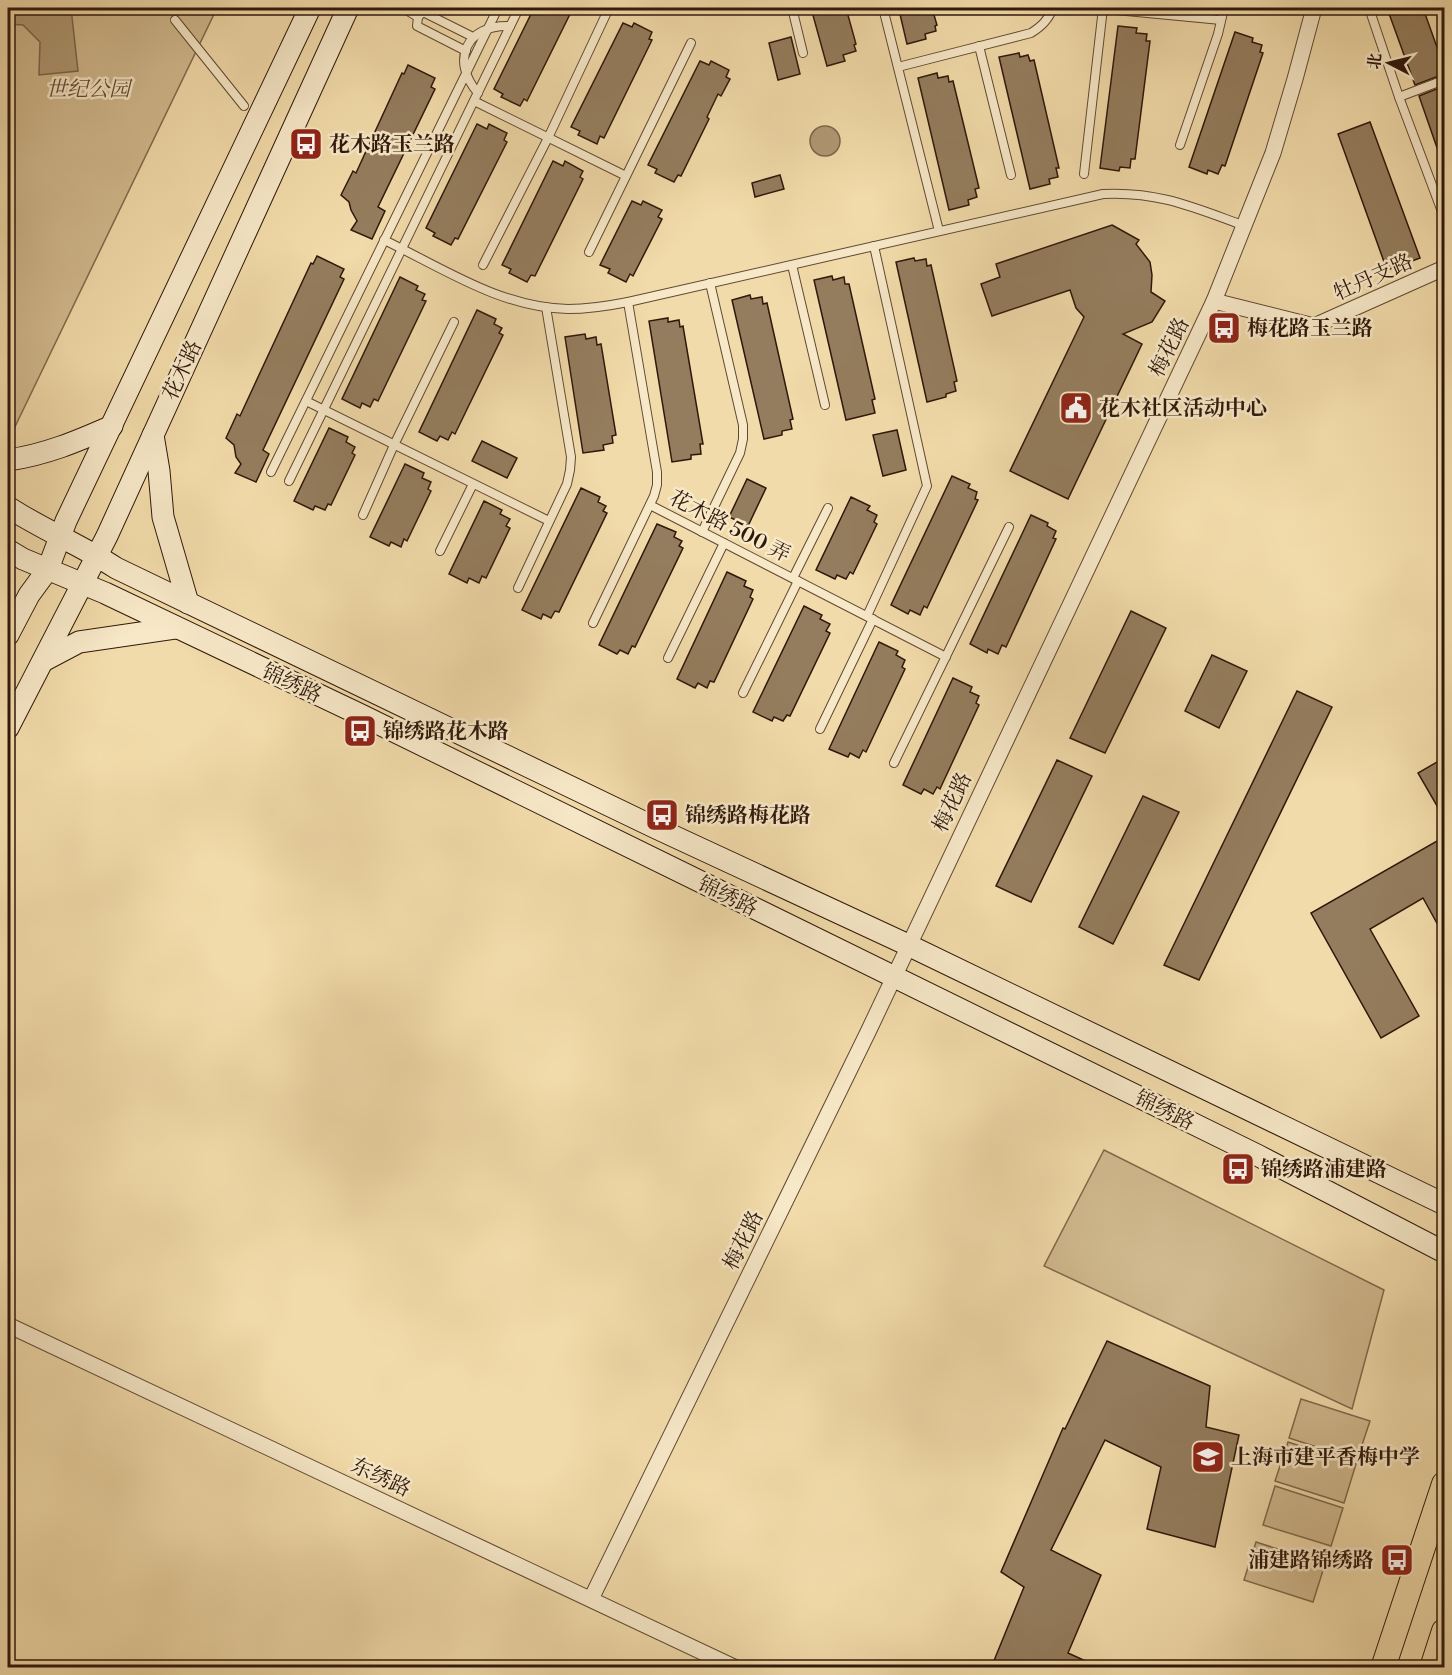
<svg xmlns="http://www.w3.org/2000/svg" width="1452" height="1675" viewBox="0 0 1452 1675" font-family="'Libre Bodoni','Noto Serif SC',serif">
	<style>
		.green { fill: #d1ba8f; stroke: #80694d; stroke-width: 1.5 }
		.water { fill: #b09974; stroke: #7c654a; stroke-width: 1.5 }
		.building { fill: #947d5e; stroke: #2f180b; stroke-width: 1.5 }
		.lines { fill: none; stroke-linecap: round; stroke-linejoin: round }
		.lane-casing { stroke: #604933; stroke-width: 10 }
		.street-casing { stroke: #604933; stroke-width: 17 }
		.secondary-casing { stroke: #2f180b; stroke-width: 23 }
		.primary-casing { stroke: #2f180b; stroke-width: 26 }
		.lane { stroke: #f7e8c8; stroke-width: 8 }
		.street { stroke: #f7e8c8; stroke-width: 15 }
		.secondary { stroke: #f7e8c8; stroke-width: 21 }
		.primary { stroke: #f2dbaa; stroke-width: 24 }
		.labels { text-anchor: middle; stroke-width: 5; stroke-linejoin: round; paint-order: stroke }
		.park-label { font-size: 21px; font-style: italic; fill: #604933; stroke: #f7e8c8 }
		.poi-label { font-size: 21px; font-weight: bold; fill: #2f180b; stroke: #f7e8c8; text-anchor: start }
		.street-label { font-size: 21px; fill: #2f180b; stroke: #f7e8c8 }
	</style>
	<rect width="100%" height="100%" fill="#f2dbaa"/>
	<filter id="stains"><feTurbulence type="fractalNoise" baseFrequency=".00333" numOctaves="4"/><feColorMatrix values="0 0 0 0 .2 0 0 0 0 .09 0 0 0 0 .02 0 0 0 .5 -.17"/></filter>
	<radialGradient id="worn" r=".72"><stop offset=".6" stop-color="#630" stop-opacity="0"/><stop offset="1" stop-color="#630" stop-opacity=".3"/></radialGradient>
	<g class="green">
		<polygon points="8,8 217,8 11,435 8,433"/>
		<polygon points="1104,1150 1384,1290 1352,1409 1044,1266"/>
		<polygon points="1301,1399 1370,1421 1357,1460 1289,1438"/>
		<polygon points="1288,1442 1356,1464 1344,1503 1275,1481"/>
		<polygon points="1275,1486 1343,1508 1331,1546 1263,1525"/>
		<polygon points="1256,1542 1325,1564 1313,1602 1244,1580"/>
	</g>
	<g class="water">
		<polygon points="8,8 71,8 78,71 39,75 40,42 23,25 8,24"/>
		<circle cx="825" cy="141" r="15"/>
	</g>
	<g class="building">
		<polygon points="534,8 573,8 527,101 524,99 520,106 501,97 503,94 494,89"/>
		<polygon points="811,8 846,8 856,44 854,45 856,51 843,55 845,61 827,66"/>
		<polygon points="907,8 932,8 937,25 935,26 936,31 925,34 926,39 907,44 899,10"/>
		<polygon points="1387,8 1423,8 1444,67 1444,74 1415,85"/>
		<polygon points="623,23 632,27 634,23 652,32 649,39 652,40 604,138 600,136 597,144 578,135 580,131 571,127"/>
		<polygon points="1118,26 1137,28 1136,33 1147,34 1146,41 1150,41 1135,159 1131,159 1130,168 1120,167 1119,171 1100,168"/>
		<polygon points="1235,32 1253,38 1252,42 1262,45 1260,52 1263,53 1225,166 1222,165 1218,174 1208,170 1207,174 1189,167"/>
		<polygon points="791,37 800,74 778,80 769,43"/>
		<polygon points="1019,53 1020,57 1028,55 1030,61 1034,60 1059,168 1056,168 1058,177 1049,179 1050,184 1030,189 999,57"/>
		<polygon points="700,61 709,65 711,61 729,70 726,77 730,79 721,96 718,94 707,117 709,119 681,176 678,175 674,182 655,173 657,169 648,165"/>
		<polygon points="408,65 435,78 431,87 435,89 378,207 385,211 372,239 351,230 357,221 351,210 349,202 341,195 353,171 356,173 402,73 404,74"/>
		<polygon points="937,73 938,78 948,76 949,82 953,81 979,188 975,189 977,197 968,200 969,205 949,210 918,78"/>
		<polygon points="1444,86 1444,165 1443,165 1419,96"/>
		<polygon points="1370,122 1420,258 1387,270 1338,134"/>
		<polygon points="477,124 487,129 489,124 507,133 504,140 507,142 458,239 455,238 451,245 433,236 435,233 426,228"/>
		<polygon points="553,161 563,166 565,161 583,171 580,177 583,179 535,276 531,275 527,282 509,273 511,269 502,265"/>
		<polygon points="780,175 784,189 755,197 752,183"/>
		<polygon points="632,201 641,205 643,201 662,210 658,217 662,219 633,276 630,274 626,282 608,273 610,269 600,265"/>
		<polygon points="1112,225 1139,240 1136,244 1150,262 1152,275 1151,292 1165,301 1152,322 1123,334 1142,344 1068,499 1010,471 1084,317 1076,308 1070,290 992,316 981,284 1000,277 996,264"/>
		<polygon points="317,256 344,269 340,277 344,279 263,450 269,454 256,482 235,473 241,464 236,457 234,445 226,438 237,414 240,416 311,263 313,264"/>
		<polygon points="914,258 915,261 926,259 927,266 931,265 957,381 954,382 956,391 946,394 946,397 927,402 896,262"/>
		<polygon points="832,276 833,280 844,277 845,284 849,284 875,399 872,400 875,413 846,420 814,280"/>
		<polygon points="400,277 418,286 416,290 425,294 422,300 426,301 378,401 374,399 370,407 362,403 360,408 342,399"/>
		<polygon points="750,295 751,299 762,297 763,304 767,303 793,419 790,420 792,429 782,431 782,435 764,439 732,300"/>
		<polygon points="477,310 496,319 494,324 502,328 499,333 503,335 455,434 452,432 448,440 440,436 437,441 419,432"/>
		<polygon points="668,318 668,322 679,320 680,327 683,326 703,444 700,444 701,454 691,455 691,459 672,462 649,321"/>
		<polygon points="585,334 586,339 596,337 597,345 601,344 616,435 612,436 613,443 603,445 604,450 583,453 565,337"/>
		<polygon points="329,428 348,437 346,442 355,447 352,453 355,455 331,505 328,504 325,510 315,506 313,510 294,501"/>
		<polygon points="897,430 906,470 883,476 873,435"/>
		<polygon points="482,441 517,458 507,478 472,461"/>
		<polygon points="405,464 424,473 422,478 431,482 428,489 431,491 407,541 404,539 401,547 391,542 389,546 370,537"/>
		<polygon points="952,476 970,484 968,488 977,492 975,499 978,500 927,608 924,606 920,615 910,610 908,614 891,605"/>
		<polygon points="747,479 766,488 748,526 729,517"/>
		<polygon points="581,488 600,497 598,502 606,506 603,511 607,513 559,612 555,611 551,618 543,614 541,619 522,610"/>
		<polygon points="851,497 870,506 867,510 877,515 874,522 877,524 853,574 850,572 846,579 837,575 835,579 816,570"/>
		<polygon points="484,501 502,510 500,514 510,519 506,526 510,528 486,578 482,576 479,583 469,578 467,583 449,574"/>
		<polygon points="1031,515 1048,523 1047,526 1056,531 1053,538 1056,539 1006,647 1002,645 998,654 988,649 987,653 970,644"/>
		<polygon points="657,524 676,532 674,537 682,541 679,546 683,548 635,647 632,646 628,654 620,650 617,654 599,645"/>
		<polygon points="727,572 746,581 744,586 753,590 750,597 753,599 714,682 710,681 707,688 698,683 695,688 677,679"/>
		<polygon points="804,606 822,615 820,619 830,624 826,631 830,633 790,716 787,715 783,721 774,717 772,721 753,712"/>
		<polygon points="1131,611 1166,628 1105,753 1070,738"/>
		<polygon points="879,642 898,651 896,655 905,660 902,667 905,669 866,752 863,750 859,758 850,753 848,757 829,749"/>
		<polygon points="1212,655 1247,671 1219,728 1185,711"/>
		<polygon points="953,678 972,687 970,692 979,696 976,703 979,705 940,789 937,787 933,794 924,789 921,794 903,785"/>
		<polygon points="1297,691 1332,707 1199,980 1164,965"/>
		<polygon points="1444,758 1444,818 1418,773"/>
		<polygon points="1057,760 1092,776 1031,902 996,886"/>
		<polygon points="1143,796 1179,812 1113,944 1079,927"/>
		<polygon points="1444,837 1444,936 1423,898 1370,929 1419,1016 1381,1038 1311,913"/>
		<polygon points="1107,1341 1210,1386 1206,1427 1239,1435 1215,1547 1147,1529 1161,1467 1105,1440 1051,1550 1101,1575 1068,1653 1101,1668 991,1668 1024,1587 1001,1572 1063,1428 1065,1429"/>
	</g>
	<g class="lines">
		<defs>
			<g id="lane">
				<polyline points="403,8 418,17"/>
				<polyline points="792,8 803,53"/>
				<polyline points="883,8 939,231"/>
				<polyline points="1095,8 1221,20"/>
				<polyline points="1369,8 1399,97 1444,217"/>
				<polyline points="418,17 417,26 466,51"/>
				<polyline points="418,17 423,12 473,37"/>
				<polyline points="175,20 244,106"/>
				<polyline points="979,46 1011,175"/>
				<path d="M 898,67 L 1031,33 C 1042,26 1048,20 1053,8"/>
				<path d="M 478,93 C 450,61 466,24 510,26"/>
				<polyline points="1399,97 1444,80"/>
				<polyline points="474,101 626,176"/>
				<polyline points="1180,145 1218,34 1224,8"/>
				<polyline points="1084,174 1103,8"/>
				<path d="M 384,240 C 443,268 501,308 568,309 C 589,309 608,306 628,302 L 1103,194 C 1158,191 1195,208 1245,226"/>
				<polyline points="589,252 691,43"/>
				<polyline points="483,265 548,138 609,8"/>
				<polyline points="792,265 825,405"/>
				<polyline points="306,401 549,521"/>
				<polyline points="271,472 498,8"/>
				<polyline points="289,481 519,8"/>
				<polyline points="650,505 946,657"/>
				<polyline points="363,515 394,445 454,322"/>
				<polyline points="702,532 740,453 743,439 743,425 710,283"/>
				<polyline points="440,551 473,484"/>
				<polyline points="793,578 828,508"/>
				<polyline points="518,588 567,484 570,470 571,457 546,307"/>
				<polyline points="867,616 927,486 874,246"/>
				<polyline points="593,623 654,496 657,485 657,472 628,302"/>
				<polyline points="668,658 724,543"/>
				<polyline points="743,693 798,581"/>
				<polyline points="820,729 873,619"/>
				<polyline points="894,763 1009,527"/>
			</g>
			<g id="street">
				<polyline points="1214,301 1314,326 1444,268"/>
				<polyline points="8,1325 736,1668"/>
				<polyline points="591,1599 868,1032 1214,301 1273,153 1295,79 1314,8"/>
			</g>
			<g id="secondary">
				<polyline points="153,435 159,471 163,517 188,603"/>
				<path d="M 8,460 C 45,455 78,441 112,426"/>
				<path d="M 8,507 C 43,530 81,545 116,568 L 656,828 L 908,945 L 1444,1204"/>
				<polyline points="8,550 23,559 105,593 361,715 1257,1155 1444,1252"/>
				<polyline points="8,635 29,595 48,569 66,521 310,8"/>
				<polyline points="43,661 79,642 175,628"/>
				<polyline points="8,728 107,536 348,8"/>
			</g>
			<g id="primary">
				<polyline points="1383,1668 1444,1484"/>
				<polyline points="1432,1668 1444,1631"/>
			</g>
		</defs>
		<use href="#lane" class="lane-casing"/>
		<use href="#street" class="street-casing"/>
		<use href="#secondary" class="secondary-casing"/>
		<use href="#primary" class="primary-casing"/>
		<use href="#lane" class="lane"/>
		<use href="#street" class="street"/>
		<use href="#secondary" class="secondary"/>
		<use href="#primary" class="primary"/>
	</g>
	<defs>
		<symbol id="bus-square" viewBox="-11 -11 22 22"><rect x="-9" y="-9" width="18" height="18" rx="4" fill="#8f2418" stroke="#f7e8c8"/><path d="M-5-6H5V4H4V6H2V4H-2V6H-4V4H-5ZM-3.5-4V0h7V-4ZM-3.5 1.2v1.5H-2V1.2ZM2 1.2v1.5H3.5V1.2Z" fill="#fff"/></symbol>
		<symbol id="civic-square" viewBox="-11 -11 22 22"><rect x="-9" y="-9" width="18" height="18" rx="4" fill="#8f2418" stroke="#f7e8c8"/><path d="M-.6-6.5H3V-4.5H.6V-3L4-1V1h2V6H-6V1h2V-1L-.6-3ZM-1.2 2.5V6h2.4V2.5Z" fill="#fff"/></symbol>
		<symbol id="school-square" viewBox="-11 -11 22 22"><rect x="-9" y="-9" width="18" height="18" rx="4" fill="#8f2418" stroke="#f7e8c8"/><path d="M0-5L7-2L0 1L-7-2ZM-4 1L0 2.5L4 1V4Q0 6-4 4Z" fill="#fff"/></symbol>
	</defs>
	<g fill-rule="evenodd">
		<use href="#bus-square" x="287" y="125" width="38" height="38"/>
		<use href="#bus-square" x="1205" y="309" width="38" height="38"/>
		<use href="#civic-square" x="1057" y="389" width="38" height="38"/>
		<use href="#bus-square" x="341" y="712" width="38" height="38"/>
		<use href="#bus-square" x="643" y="796" width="38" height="38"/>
		<use href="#bus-square" x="1219" y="1150" width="38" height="38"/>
		<use href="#school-square" x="1189" y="1438" width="38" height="38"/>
		<use href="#bus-square" x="1378" y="1541" width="38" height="38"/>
	</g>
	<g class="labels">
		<g class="park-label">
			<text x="88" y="96">世纪公园</text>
		</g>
		<g class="poi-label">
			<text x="329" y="151">花木路玉兰路</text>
			<text x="1247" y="335">梅花路玉兰路</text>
			<text x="1099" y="415">花木社区活动中心</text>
			<text x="383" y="738">锦绣路花木路</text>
			<text x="685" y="822">锦绣路梅花路</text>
			<text x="1261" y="1176">锦绣路浦建路</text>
			<text x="1231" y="1464">上海市建平香梅中学</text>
			<text x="1374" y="1567" text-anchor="end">浦建路锦绣路</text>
		</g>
		<g class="street-label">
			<text transform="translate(1373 277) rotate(-24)" y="7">牡丹支路</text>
			<text transform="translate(1169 347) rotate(-64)" y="7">梅花路</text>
			<text transform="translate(182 370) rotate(-65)" y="7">花木路</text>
			<text transform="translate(730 526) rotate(27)" y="7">花木路 500 弄</text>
			<text transform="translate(292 683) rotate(25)" y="7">锦绣路</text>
			<text transform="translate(952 802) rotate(-65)" y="7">梅花路</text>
			<text transform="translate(728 896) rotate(26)" y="7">锦绣路</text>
			<text transform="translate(1165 1110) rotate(26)" y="7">锦绣路</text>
			<text transform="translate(743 1240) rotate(-64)" y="7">梅花路</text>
			<text transform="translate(381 1477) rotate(25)" y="7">东绣路</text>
		</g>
	</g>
	<rect width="1452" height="1675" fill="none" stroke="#f2dbaa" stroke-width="30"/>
	<rect x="9" y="9" width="1434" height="1657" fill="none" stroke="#2f180b" stroke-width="3"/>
	<rect x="15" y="15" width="1422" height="1645" fill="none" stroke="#2f180b" stroke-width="1.5"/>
	<g transform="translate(1389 63) rotate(277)" stroke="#f7e8c8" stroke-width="4.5" paint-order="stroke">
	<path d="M0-4.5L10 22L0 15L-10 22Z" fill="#2f180b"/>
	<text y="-9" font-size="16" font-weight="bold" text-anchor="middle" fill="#2f180b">北</text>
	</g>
	<rect width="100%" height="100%" filter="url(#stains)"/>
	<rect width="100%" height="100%" fill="url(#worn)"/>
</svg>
